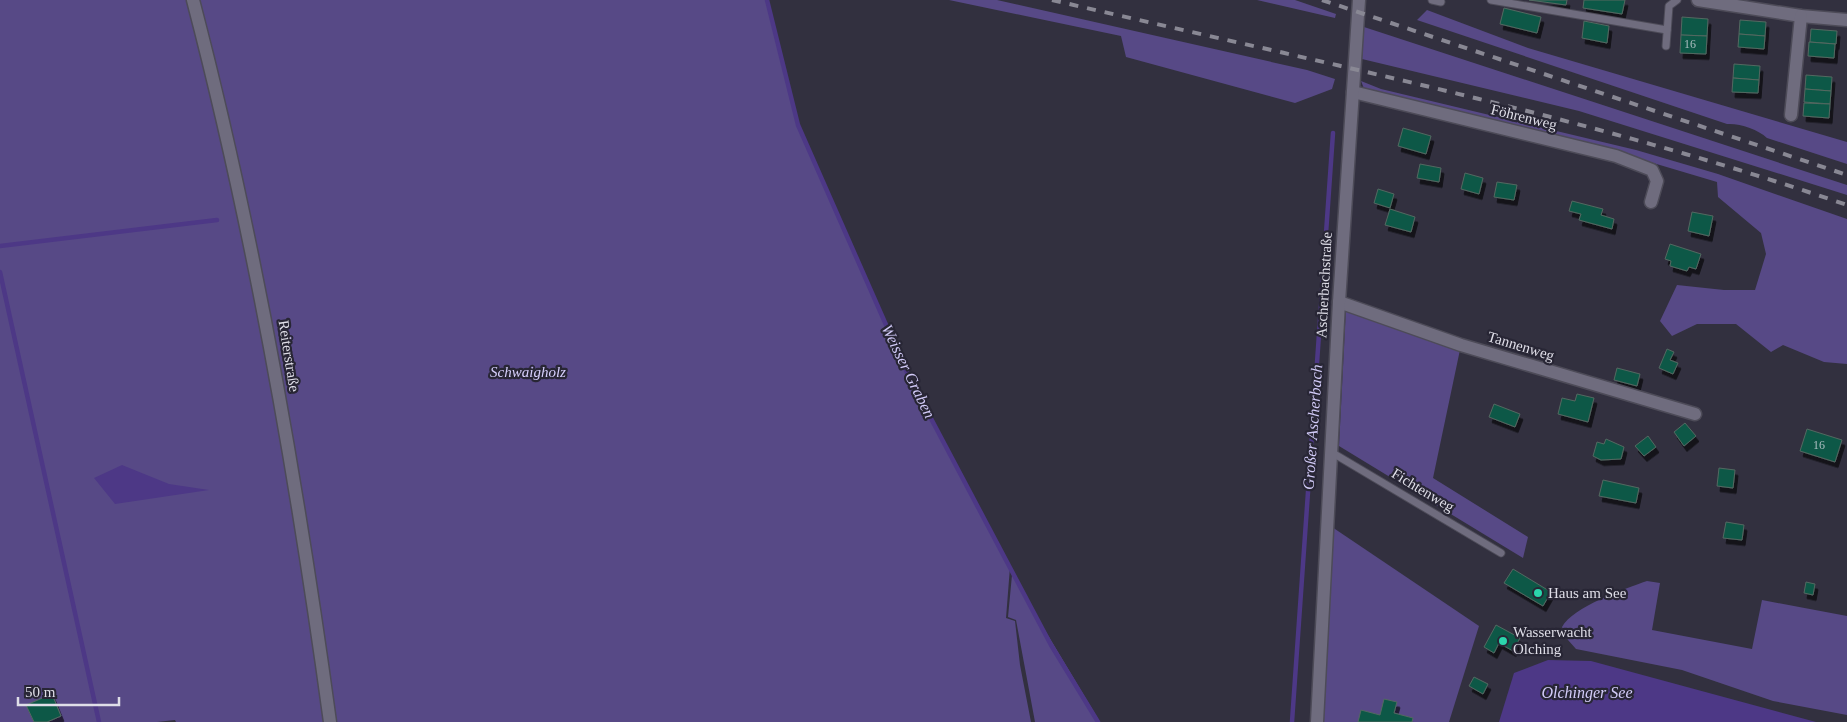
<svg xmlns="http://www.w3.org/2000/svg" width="1847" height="722" viewBox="0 0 1847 722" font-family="Georgia,serif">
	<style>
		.green { fill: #574986 }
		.water { fill: #4d3886 }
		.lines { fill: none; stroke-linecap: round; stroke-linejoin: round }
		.stream { stroke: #4d3886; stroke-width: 4.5 }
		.building { fill: #0f5947; stroke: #536861; filter: url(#shadow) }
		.lane-casing { stroke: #4d4b58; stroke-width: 9 }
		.street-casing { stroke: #4d4b58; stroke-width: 15 }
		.lane { stroke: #6f6c7e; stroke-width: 7 }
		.street { stroke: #6f6c7e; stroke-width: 12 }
		.rail { stroke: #898894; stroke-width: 4; stroke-dasharray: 9 9; stroke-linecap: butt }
		.poi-dot { fill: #2bd5ac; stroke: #282635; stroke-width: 2 }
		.labels { text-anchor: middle; stroke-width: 4.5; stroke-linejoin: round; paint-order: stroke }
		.number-label { font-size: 12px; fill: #abbdc0 }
		.street-label { font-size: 15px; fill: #dfdee8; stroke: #282635 }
		.park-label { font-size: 15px; font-style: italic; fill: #d7d0fd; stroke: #282635 }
		.poi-label { font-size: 15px; fill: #dfdee8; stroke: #282635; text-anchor: start }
		.water-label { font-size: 16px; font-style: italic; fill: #d2cbf8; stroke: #282635 }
	</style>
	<defs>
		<filter id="shadow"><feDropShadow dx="3" dy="5.5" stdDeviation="0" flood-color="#0009"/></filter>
	</defs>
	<rect width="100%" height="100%" fill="#32303f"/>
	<g class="green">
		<polygon points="0,0 767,0 798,125 909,377 1010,567 1006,618 1015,621 1020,665 1031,722 176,722 175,720 157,722 0,722"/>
		<polygon points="949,0 997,0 1307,70 1335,79 1332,89 1295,103 1126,57 1121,36"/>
		<polygon points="1257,0 1295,0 1336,14 1335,18"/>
		<path d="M 1427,10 L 1528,48 L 1847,142 L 1847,164 L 1767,138 C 1758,129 1739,123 1727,124 L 1417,20 Z"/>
		<polygon points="1364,27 1847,185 1847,195 1579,111 1362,59"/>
		<polygon points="1361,81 1381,89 1636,150 1718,174 1847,219 1847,364 1824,362 1783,345 1771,352 1736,324 1697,324 1672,336 1660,321 1677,285 1724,290 1755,290 1766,254 1761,233 1718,197 1717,182 1633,157 1365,91"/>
		<polygon points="1346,307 1461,345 1433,478 1528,537 1523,558 1339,446"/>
		<polygon points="1332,527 1479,626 1449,722 1321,722"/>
		<polygon points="1012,575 1100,722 1035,722 1016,620 1008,617"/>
		<path d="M 1647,581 L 1660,583 L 1652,630 L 1752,649 L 1762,600 L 1847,616 L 1847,715 L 1773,701 L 1682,670 L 1576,649 L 1568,640 L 1562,627 C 1573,607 1624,589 1647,581 Z"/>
	</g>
	<g class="water">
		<polygon points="122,465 169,484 209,490 115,504 94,478"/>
		<polygon points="1548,660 1591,661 1816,722 1499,722 1514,673"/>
	</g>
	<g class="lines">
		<g class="stream">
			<polyline points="767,0 798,125 909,377 1051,645 1098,722"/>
			<polyline points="0,246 217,220"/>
			<polyline points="0,272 99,722"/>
			<polyline points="1292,722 1333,133"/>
		</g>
	</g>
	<g class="building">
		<polygon points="1529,0 1567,0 1566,5"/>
		<polygon points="1584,0 1625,0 1622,14 1583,8"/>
		<polygon points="1504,8 1541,17 1537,33 1500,24"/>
		<polygon points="1682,17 1708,19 1707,36 1681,35"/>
		<polygon points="1740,20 1766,22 1765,36 1739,34"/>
		<polygon points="1584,21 1609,26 1607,43 1582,38"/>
		<polygon points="1811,29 1837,31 1836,44 1810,42"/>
		<polygon points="1739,34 1765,36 1764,49 1738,47"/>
		<polygon points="1681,35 1707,36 1706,54 1680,53"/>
		<polygon points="1809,42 1835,44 1834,58 1808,56"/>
		<polygon points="1734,64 1760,66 1759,80 1733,78"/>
		<polygon points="1806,75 1832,77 1831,91 1805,89"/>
		<polygon points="1733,78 1759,80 1758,93 1732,92"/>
		<polygon points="1805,89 1831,91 1830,104 1804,102"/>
		<polygon points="1804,103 1830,104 1829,118 1803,116"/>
		<polygon points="1403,128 1431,136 1426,154 1398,146"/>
		<polygon points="1420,164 1441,168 1439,182 1417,178"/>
		<polygon points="1465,173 1483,178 1479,194 1461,189"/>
		<polygon points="1497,182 1517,185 1514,200 1494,197"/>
		<polygon points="1378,189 1394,194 1390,208 1374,203"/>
		<polygon points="1572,201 1603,209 1601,215 1614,219 1612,229 1579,220 1581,214 1569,211"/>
		<polygon points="1390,209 1415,217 1411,232 1385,225"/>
		<polygon points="1692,212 1713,216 1709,236 1688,231"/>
		<polygon points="1670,244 1701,254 1696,269 1689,267 1687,271 1670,266 1671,261 1665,259"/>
		<polygon points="1667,349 1674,352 1670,360 1678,363 1673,374 1659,368"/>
		<polygon points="1617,368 1640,374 1637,386 1614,380"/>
		<polygon points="1577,394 1594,398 1588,422 1558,414 1562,398 1575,401"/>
		<polygon points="1494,404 1520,414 1515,427 1489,417"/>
		<polygon points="1685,423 1696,436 1684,446 1674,432"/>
		<polygon points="1807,429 1842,440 1835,462 1800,451"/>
		<polygon points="1648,436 1656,447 1644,456 1635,446"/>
		<polygon points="1606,439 1624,447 1621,459 1601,460 1593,456 1597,442 1604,444"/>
		<polygon points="1719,468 1735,470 1733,488 1717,486"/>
		<polygon points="1603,480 1639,488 1636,503 1599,496"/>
		<polygon points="1726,522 1744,525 1742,540 1723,538"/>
		<polygon points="1513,569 1551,592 1543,606 1504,583"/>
		<polygon points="1806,582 1815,584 1813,595 1804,593"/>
		<polygon points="1496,625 1520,638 1513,651 1499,643 1494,653 1484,647"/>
		<polygon points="1474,677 1488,684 1483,694 1469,686"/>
		<polygon points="52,694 61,716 47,722 34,722 26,705"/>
		<polygon points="1384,699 1397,702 1394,713 1413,718 1412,722 1358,722 1361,710 1380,715"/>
	</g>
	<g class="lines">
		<defs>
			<g id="lane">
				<polyline points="1432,0 1441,2"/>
				<polyline points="1491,0 1667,30"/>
				<polyline points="1666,46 1669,6 1677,0"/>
				<polyline points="1331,452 1501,553"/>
			</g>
			<g id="street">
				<path d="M 193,0 C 255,237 297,479 330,722"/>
				<polyline points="1698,0 1801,16 1847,20"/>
				<polyline points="1353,92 1616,156 1652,170 1657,181 1651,202"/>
				<polyline points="1791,115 1801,16"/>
				<polyline points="1339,302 1461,345 1695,414"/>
				<polyline points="1317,722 1339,302 1359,0"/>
			</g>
		</defs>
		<use href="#lane" class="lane-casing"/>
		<use href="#street" class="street-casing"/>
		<use href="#lane" class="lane"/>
		<use href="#street" class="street"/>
		<g class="rail">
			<path d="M 1052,0 C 1318,62 1588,116 1847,205"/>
			<polyline points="1322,0 1847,175"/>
		</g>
	</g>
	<g class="poi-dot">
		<circle cx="1538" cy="593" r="5"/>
		<circle cx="1503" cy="641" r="5"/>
	</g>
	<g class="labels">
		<g class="number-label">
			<text x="1690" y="48">16</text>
			<text x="1819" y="449">16</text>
		</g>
		<g class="street-label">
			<text transform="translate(1524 117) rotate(14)" y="5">Föhrenweg</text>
			<text transform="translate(1324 285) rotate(-87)" y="5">Ascherbachstraße</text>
			<text transform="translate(1521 346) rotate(17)" y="5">Tannenweg</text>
			<text transform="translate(289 356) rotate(81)" y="5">Reiterstraße</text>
			<text transform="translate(1423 490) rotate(31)" y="5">Fichtenweg</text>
		</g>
		<g class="park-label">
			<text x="528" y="377">Schwaigholz</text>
		</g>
		<g class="poi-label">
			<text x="1548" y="598">Haus am See</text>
			<text x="1513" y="637">Wasserwacht<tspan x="1513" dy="17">Olching</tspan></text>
		</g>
		<g class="water-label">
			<text transform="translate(909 371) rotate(64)" y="6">Weisser Graben</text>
			<text transform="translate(1312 427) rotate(-86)" y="6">Großer Ascherbach</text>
			<text x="1587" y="698">Olchinger See</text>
		</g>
	</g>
	<path d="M18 697v8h101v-8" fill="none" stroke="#dfdee8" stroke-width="2.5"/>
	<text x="25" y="697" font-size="15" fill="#dfdee8" stroke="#282635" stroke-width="4" paint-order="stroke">50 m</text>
</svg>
